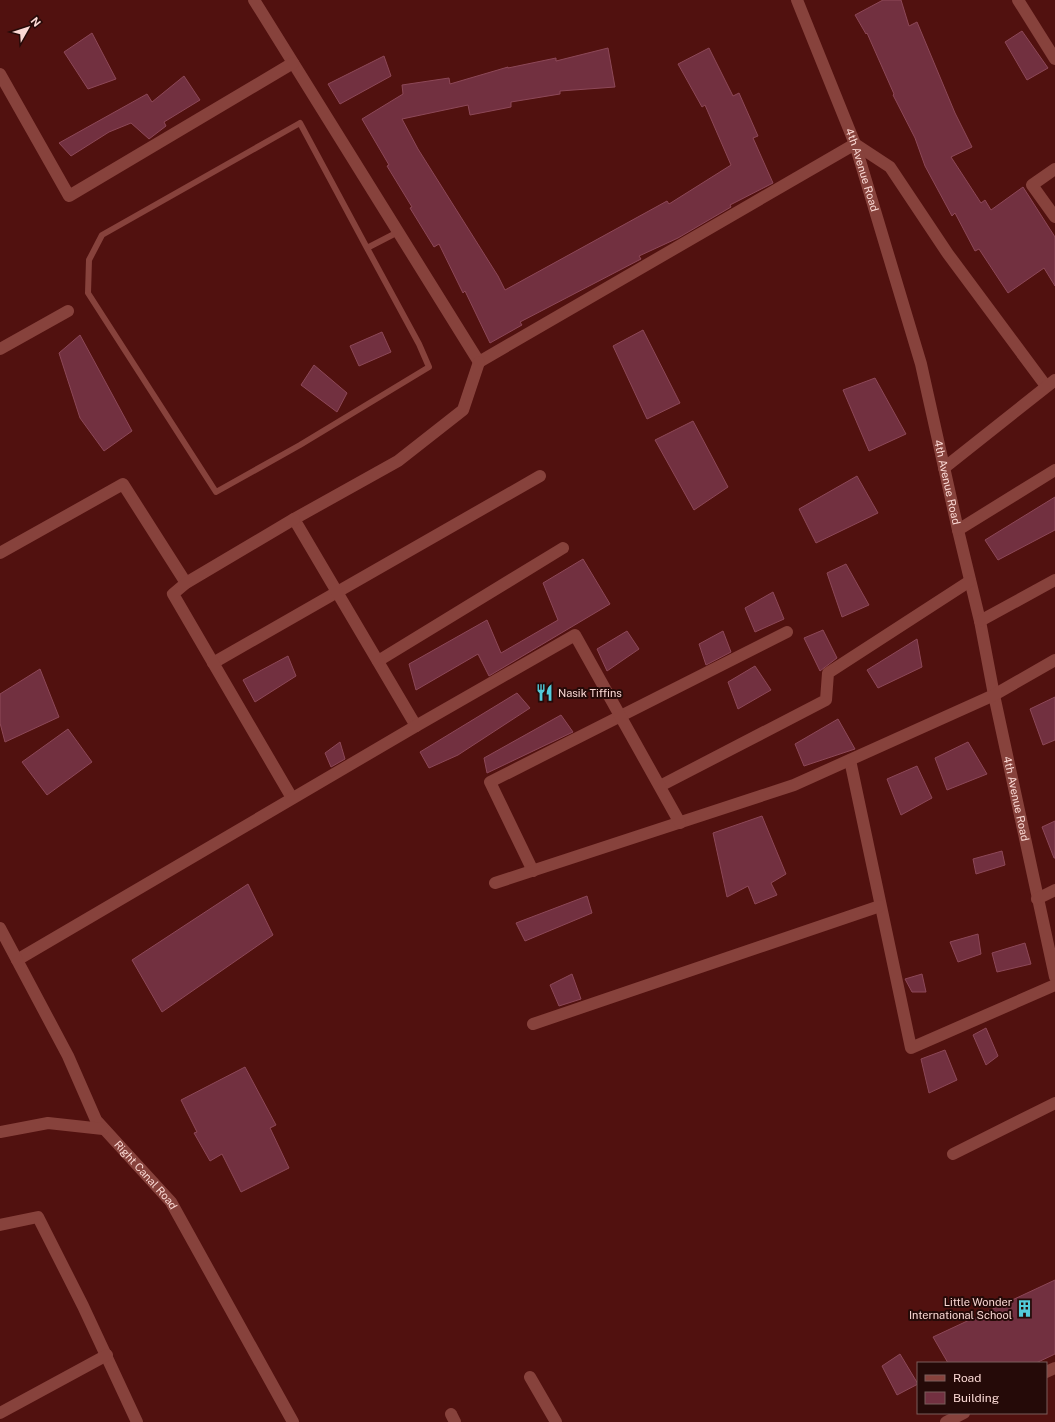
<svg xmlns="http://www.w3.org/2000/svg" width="1055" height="1422" viewBox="0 0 1055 1422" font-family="'Public Sans',sans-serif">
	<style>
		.building { fill: #723040; stroke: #8d4858 }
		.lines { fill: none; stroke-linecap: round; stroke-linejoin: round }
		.service { stroke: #87423c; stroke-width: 6 }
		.minor { stroke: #87423c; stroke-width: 12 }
		.tertiary { stroke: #87423c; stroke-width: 12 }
		.labels { text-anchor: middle; stroke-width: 4; stroke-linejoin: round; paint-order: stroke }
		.street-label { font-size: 11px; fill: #fbd9d5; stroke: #250a08 }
		.poi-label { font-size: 11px; fill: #fbd9d5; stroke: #250a08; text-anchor: start }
	</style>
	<rect width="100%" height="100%" fill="#51110f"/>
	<g class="building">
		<polygon points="883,0 901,0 909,26 917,22 955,113 972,147 951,157 981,203 985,200 991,210 1023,187 1055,237 1055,286 1044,268 1008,293 979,249 975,251 955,213 952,216 925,166 915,138 893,95 894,94 867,33 866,34 855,15"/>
		<polygon points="1022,31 1048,68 1027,80 1005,42"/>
		<polygon points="92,33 116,79 88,89 64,52"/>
		<polygon points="608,48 615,87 560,91 560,94 511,102 511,107 470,115 468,105 402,119 418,149 498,276 505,290 667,201 669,204 731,165 705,105 702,107 678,64 709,48 733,96 739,93 758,136 753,138 773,183 730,205 731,207 678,238 639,256 641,259 520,322 522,325 490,343 465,291 463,293 439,244 434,247 410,208 412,207 387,166 389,165 362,119 403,94 402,85 449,78 450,84 508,67 508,68 556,58 556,61"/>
		<polygon points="384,56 391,76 340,104 328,84"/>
		<polygon points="184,76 200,100 164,122 166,126 149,139 131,123 109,132 71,156 59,143 147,94 152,102"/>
		<polygon points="643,330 680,403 647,419 613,346"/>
		<polygon points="382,332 391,352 359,366 350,346"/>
		<polygon points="80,335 132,431 104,451 80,418 59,353"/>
		<polygon points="314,365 347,393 337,412 301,385"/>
		<polygon points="875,378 906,434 869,451 843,390"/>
		<polygon points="693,421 728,487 694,510 655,440"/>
		<polygon points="857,476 878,513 816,543 799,509"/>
		<polygon points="1055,497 1055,530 998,560 985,540"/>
		<polygon points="583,559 610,604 489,676 478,654 416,690 409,664 487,620 501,653 558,620 543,583"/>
		<polygon points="846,564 869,605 842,617 827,573"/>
		<polygon points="773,592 784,619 755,632 745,608"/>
		<polygon points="823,630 837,658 820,671 804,638"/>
		<polygon points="627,631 639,649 607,671 597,649"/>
		<polygon points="723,631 731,652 706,665 699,644"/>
		<polygon points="917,639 922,667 878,688 867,670"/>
		<polygon points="288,656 296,676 255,702 243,680"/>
		<polygon points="755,666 771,690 738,709 728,682"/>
		<polygon points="40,669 59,717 5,742 0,723 0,694"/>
		<polygon points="517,693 530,708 458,755 429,768 420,752"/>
		<polygon points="1055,697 1055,740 1043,745 1030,709"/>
		<polygon points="561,715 573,732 487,773 484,758"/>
		<polygon points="838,719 855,749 804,766 795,744"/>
		<polygon points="68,729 92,762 47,795 22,762"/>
		<polygon points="340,742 345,759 331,767 325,753"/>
		<polygon points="968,742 987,774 947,790 935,758"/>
		<polygon points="917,766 932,798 901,815 887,779"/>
		<polygon points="762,816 786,874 771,883 777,895 755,904 748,886 727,897 713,833"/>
		<polygon points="1055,821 1055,858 1054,858 1042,827"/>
		<polygon points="1002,851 1005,865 976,874 973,859"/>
		<polygon points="248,884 273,935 162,1012 132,960"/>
		<polygon points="587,896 592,913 525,941 516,923"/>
		<polygon points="978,934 981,954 958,962 950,942"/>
		<polygon points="1025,943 1031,964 997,972 992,953"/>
		<polygon points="572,974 581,999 559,1006 550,985"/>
		<polygon points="922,974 926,992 912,992 905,979"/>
		<polygon points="986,1028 998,1056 986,1065 973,1035"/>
		<polygon points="945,1050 957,1080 929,1093 921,1059"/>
		<polygon points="245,1067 276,1125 270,1128 289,1168 241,1192 222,1154 210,1161 194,1133 197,1132 181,1100"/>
		<polygon points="1055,1280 1055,1354 1036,1363 948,1363 933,1337"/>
		<polygon points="900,1354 918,1384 897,1395 882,1366"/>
	</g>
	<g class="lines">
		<polyline class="service" points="367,248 300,123 102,235 89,260 88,293 216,492 300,445 429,367 419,344 367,248 398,232"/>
		<g class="minor">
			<polyline points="254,0 479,362 855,144 890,167 948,254 1046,386"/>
			<path id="s1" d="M 797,0 L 855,144 L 921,364 L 958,530 L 980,621 L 994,695 L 1055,977"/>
			<polyline points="1018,0 1055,59"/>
			<polyline points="0,74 69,196 293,63"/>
			<polyline points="1055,169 1032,185 1055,217"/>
			<polyline points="0,349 68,311"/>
			<polyline points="944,468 1055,380"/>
			<polyline points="958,530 1055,470"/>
			<polyline points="0,553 123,484 186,583"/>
			<polyline points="980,621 1055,580"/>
			<polyline points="378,661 563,548"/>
			<polyline points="213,663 540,476"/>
			<polyline points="416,726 294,519 398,461 463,410 479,362"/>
			<polyline points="850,760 911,1048 1055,985"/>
			<polyline points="660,786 826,700 828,673 970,581"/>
			<polyline points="292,798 173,594 186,583 294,519"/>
			<polyline points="533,871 490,782 787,632"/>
			<polyline points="495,883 794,785 994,695 1055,660"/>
			<polyline points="1037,899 1055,890"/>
			<polyline points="17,960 416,726 575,635 680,823"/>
			<polyline points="533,1024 880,906"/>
			<polyline points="953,1154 1055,1103"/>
			<polyline points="0,1225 38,1217 83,1306 137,1422"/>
			<polyline points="1046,1372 1055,1368"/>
			<polyline points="530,1377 556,1422"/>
			<polyline points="0,1413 107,1355"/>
			<polyline points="451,1414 455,1422"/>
			<polyline points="946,1422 964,1413"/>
		</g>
		<g class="tertiary">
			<path id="s2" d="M 0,928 L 68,1056 L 96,1120 L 171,1202 L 293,1422"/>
			<polyline points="0,1132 48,1123 103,1129"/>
		</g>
	</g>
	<defs>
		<symbol id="restaurant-bare" viewBox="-9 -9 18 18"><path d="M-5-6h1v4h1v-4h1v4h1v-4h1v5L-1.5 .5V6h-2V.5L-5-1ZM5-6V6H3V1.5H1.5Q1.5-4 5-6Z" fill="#53cbda" stroke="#250a08" stroke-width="2.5" paint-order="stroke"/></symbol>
		<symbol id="building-bare" viewBox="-9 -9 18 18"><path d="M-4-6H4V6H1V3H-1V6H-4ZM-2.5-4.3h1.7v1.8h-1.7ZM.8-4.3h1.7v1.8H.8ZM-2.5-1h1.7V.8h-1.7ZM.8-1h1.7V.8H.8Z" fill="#53cbda" stroke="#250a08" stroke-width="2.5" paint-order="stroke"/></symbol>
	</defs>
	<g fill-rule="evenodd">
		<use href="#restaurant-bare" x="532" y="680" width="25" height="25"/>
		<use href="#building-bare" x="1012" y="1296" width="25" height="25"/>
	</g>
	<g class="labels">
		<g class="street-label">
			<text dy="4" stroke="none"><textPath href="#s1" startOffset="182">4th Avenue Road</textPath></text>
			<text dy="4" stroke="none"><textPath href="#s1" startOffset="506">4th Avenue Road</textPath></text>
			<text dy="4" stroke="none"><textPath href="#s1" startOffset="830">4th Avenue Road</textPath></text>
			<text dy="4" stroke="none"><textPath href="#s2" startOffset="289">Right Canal Road</textPath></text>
		</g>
		<g class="poi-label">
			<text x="558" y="697">Nasik Tiffins</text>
			<text x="1012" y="1306" text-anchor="end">Little Wonder<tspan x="1012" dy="13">International School</tspan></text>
		</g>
	</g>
	<rect x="917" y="1362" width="130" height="52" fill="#250a08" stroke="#7b5d5a"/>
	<rect x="925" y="1375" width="20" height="6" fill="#87423c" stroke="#7b5d5a"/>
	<text x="953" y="1382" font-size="12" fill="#fbd9d5">Road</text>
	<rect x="925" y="1392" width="20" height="12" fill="#723040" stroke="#7b5d5a"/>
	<text x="953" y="1402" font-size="12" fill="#fbd9d5">Building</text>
	<g transform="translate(28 28) rotate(51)" stroke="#250a08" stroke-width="3" paint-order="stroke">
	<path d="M0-3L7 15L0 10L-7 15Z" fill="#fbd9d5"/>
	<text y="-6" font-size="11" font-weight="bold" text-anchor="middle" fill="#fbd9d5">N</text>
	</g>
</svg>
